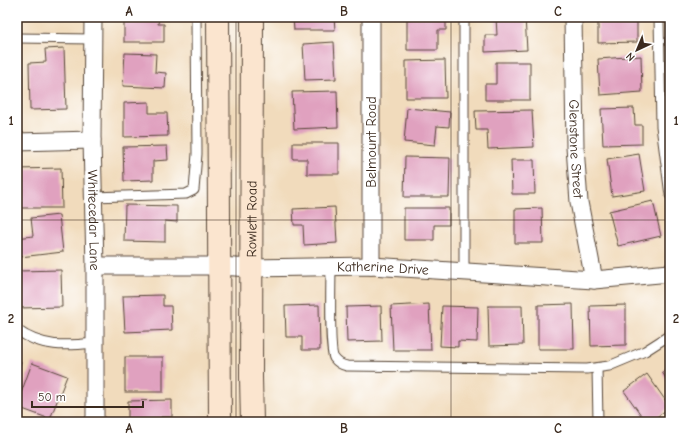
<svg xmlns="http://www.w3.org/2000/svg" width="687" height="439" viewBox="0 0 687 439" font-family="'Comic Neue',sans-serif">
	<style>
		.building { fill: #e0a1bf }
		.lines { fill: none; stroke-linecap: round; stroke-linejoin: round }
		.service-casing { stroke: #564536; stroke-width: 11 }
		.minor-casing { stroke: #564536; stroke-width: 19 }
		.secondary-casing { stroke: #564536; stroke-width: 24 }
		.service { stroke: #fff; stroke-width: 9 }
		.minor { stroke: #fff; stroke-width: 17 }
		.secondary { stroke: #fbe5cf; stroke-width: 22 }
		.grid { fill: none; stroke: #3b2a1e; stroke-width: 1; stroke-opacity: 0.55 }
		.labels { text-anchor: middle; stroke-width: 3; stroke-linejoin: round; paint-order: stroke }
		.street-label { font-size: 14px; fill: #3b2a1e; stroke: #fff }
		.neatline { fill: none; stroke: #3b2a1e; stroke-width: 1.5 }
		.grid-label { font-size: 13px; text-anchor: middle; font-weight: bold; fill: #3b2a1e }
	</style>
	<rect width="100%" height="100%" fill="#fff"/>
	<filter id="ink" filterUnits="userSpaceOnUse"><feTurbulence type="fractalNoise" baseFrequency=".025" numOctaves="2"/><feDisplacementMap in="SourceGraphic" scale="8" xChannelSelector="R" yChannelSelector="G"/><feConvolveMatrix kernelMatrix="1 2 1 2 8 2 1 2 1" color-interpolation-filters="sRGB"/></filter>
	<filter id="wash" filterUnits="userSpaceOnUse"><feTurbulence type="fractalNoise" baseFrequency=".012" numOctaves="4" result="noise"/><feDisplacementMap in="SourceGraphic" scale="16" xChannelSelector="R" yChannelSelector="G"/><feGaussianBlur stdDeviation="0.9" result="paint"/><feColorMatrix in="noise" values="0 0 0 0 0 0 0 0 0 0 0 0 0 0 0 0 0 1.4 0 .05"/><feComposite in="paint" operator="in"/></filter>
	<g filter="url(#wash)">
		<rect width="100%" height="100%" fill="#f1dbbc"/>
		<g id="blocks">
			<g class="building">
				<polygon points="124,17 159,17 158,24 164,24 164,42 124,42"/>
				<polygon points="293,17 334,17 335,30 294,30"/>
				<polygon points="407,17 446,17 446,30 438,30 438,50 407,50"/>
				<polygon points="496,17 525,17 527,50 485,52 485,35 497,35"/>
				<polygon points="598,17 637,17 637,42 598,43"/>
				<polygon points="334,42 336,79 305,80 303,44"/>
				<polygon points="64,48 66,109 30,110 29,63 46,62 45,49"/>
				<polygon points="125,53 156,54 155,72 166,73 165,88 123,86"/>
				<polygon points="641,56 642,92 600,95 598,59"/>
				<polygon points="445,60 446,98 406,98 406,61"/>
				<polygon points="17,61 19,61 18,82 17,82"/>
				<polygon points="496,62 530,62 530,100 485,100 485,84 496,84"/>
				<polygon points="337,91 338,127 294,129 292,92"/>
				<polygon points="149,102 149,113 167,113 168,136 124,137 124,103"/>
				<polygon points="407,108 450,112 449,127 437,126 435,145 404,142"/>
				<polygon points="634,108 635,125 642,125 642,144 603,145 601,109"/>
				<polygon points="532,110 534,147 488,149 487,130 476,130 475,111"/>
				<polygon points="293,143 339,143 339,174 307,174 307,159 293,159"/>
				<polygon points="167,146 168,160 153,161 153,180 124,181 123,147"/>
				<polygon points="639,154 645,191 612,196 607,159"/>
				<polygon points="405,157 450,158 449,197 404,197"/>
				<polygon points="511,160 534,160 535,194 512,194"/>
				<polygon points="61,168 62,208 20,208 20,188 17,188 17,169"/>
				<polygon points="653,201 661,236 618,246 609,211"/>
				<polygon points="125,205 177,206 177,222 165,221 165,242 124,241"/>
				<polygon points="335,207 337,243 304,245 303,225 294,225 293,209"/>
				<polygon points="404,208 449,208 449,225 434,225 434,240 404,240"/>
				<polygon points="542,208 543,243 515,243 515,209"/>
				<polygon points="59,215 63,252 20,257 17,238 33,236 31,218"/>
				<polygon points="61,270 62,307 19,308 19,271"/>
				<polygon points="163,295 163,306 171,306 172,330 125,332 123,296"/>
				<polygon points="429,304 431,350 393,350 391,306"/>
				<polygon points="573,304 574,349 538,349 538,305"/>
				<polygon points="319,305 320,350 302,350 302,337 286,337 285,306"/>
				<polygon points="626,305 626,345 591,346 590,306"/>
				<polygon points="381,306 382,341 347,342 346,307"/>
				<polygon points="442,306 478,307 477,342 458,341 458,347 440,346"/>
				<polygon points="488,306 522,306 523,345 489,346"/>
				<rect x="125" y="357" width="38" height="35"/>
				<polygon points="17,361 21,362 17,372"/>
				<polygon points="32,363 67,376 50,419 17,407 17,404"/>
				<polygon points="670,367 670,385 662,372"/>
				<polygon points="647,374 670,407 650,422 646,422 624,391"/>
				<polygon points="172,400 172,417 161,417 161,422 128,422 128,401"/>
			</g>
		</g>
	</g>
	<g filter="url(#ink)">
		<use href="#blocks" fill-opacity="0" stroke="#564536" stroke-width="1"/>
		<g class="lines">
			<defs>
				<g id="service">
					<polyline points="659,17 661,126 670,195"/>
					<polyline points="17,38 93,39"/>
					<polyline points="93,197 186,194 194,190 197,154 196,17"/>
					<path d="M 331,267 C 331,280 329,351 334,358 C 337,362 341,365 347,366 L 587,369 L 609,366 L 645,351 L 670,335"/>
					<polyline points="464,272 464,17"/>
					<path d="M 17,330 C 42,348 66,346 95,343"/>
					<polyline points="597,368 598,422"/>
				</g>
				<g id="minor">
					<path id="s1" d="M 93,17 L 92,140 L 95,266 L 95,418 L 93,422"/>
					<polyline points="371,17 371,266"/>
					<path id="s2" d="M 573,17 L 575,147 L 579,202 L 594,280"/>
					<polyline points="17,142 92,140"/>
					<path id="s3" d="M 95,266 L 219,266 L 251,268 L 371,266 L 594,280 L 670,273"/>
				</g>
				<g id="secondary">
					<polyline points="218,17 220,422"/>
					<path id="s4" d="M 252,422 L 251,377 L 252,17"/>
				</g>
			</defs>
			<use href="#service" class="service-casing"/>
			<use href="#minor" class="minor-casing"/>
			<use href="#secondary" class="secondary-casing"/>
			<use href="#service" class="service"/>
			<use href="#minor" class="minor"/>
			<use href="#secondary" class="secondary"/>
		</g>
	</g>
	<path class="grid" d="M 236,17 L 236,422M 451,17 L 451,422M 17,220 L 670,220"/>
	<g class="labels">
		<g class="street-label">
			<text transform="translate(371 142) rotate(-90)" y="5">Belmount Road</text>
			<text dy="5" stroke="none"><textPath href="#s2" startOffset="132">Glenstone Street</textPath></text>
			<text dy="5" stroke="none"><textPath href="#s1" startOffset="203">Whitecedar Lane</textPath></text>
			<text dy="5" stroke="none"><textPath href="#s4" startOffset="203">Rowlett Road</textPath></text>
			<text dy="5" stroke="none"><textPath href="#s3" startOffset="288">Katherine Drive</textPath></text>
		</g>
	</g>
	<rect width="687" height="439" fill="none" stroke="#fff" stroke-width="44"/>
	<g transform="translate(637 50) rotate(224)" stroke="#ffffff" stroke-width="3" paint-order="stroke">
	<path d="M0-3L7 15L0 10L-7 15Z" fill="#3b2a1e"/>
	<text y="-6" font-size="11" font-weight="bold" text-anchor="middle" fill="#3b2a1e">N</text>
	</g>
	<path d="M32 401v6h111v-6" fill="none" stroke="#3b2a1e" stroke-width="2"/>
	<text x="38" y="401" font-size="12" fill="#3b2a1e" stroke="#ffffff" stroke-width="3" paint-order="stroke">50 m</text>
	<rect x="22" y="22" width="643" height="395" class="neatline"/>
	<g class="grid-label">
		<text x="129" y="16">A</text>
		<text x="344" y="16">B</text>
		<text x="558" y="16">C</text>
		<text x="11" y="125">1</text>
		<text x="676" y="125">1</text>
		<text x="11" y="323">2</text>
		<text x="676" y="323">2</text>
		<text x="129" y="433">A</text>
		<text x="344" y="433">B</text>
		<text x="558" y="433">C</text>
	</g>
</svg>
